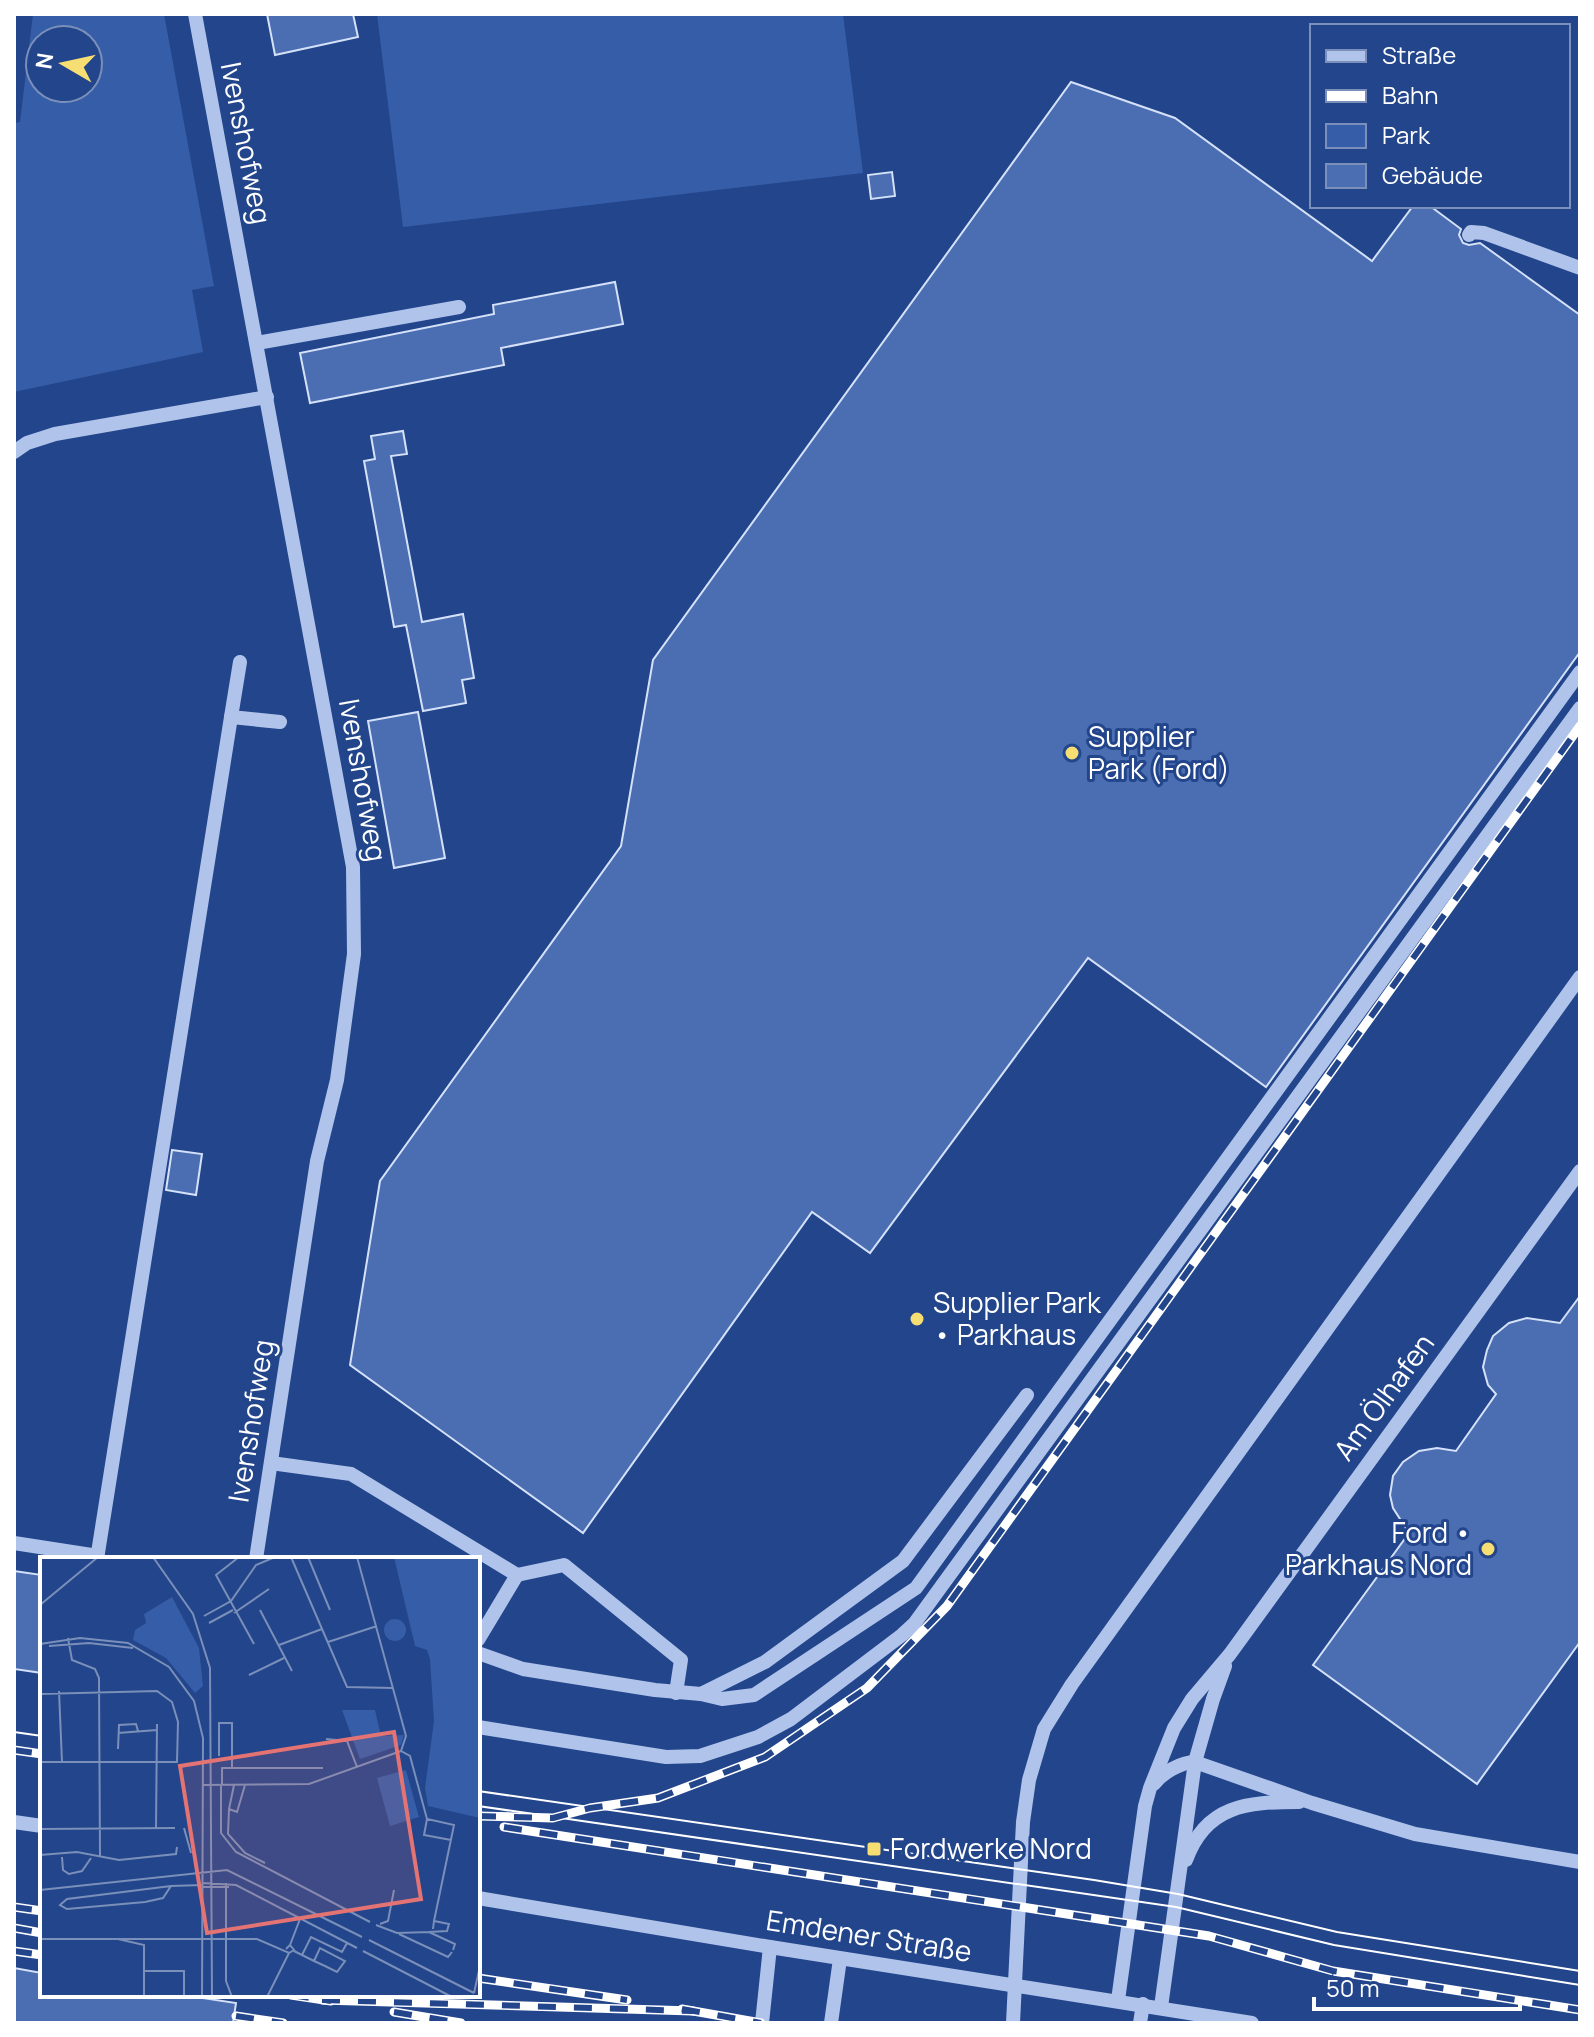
<svg xmlns="http://www.w3.org/2000/svg" width="1594" height="2037" viewBox="0 0 1594 2037" font-family="Manrope,sans-serif">
	<style>
		.green { fill: #365da8; fill-rule: evenodd }
		.building { fill: #4b6eb2; stroke: #d4e1f8; stroke-width: 2 }
		.lines { fill: none; stroke-linecap: round; stroke-linejoin: round }
		.minor { stroke: #b0c4eb; stroke-width: 14 }
		.tram { stroke: #fff; stroke-width: 2 }
		.rail-casing { stroke: #fff; stroke-width: 9 }
		.rail { stroke: #22458b; stroke-width: 6; stroke-dasharray: 18; stroke-linecap: butt }
		.poi-dot { fill: #f6de72; stroke: #22458b; stroke-width: 3 }
		.labels { text-anchor: middle; stroke-width: 6; stroke-linejoin: round; paint-order: stroke }
		.street-label { font-size: 28px; fill: #fff; stroke: #22458b }
		.poi-label { font-size: 28px; fill: #fff; stroke: #22458b; text-anchor: start }
		.inset-road { fill: none; stroke: #7a8fb9; stroke-width: 2 }
		.view { fill: #e47373; fill-opacity: 0.15; stroke: #e47373; stroke-width: 4 }
		.inset-edge { fill: none; stroke: #fff; stroke-width: 4 }
	</style>
	<rect width="100%" height="100%" fill="#22458b"/>
	<g class="green">
		<path d="M 33,14 L 164,14 L 214,286 L 192,290 L 203,352 L 14,392 L 14,123 L 20,122 ZM 40,40 L 88,40 L 88,88 L 40,88 Z"/>
		<polygon points="377,14 843,14 863,173 403,227"/>
	</g>
	<g class="building">
		<polygon points="267,14 353,14 358,37 275,55"/>
		<polygon points="1071,82 1175,118 1372,261 1413,206 1430,206 1461,229 1459,235 1463,243 1469,245 1480,243 1580,315 1580,652 1266,1087 1088,958 870,1253 812,1212 583,1533 350,1365 380,1181 621,846 653,660"/>
		<polygon points="892,172 895,196 871,199 868,175"/>
		<polygon points="615,282 623,324 501,348 504,365 310,403 300,353 494,314 493,305"/>
		<polygon points="403,431 407,454 391,456 422,622 463,614 474,678 462,680 466,703 423,711 406,625 394,627 364,461 375,459 371,436"/>
		<polygon points="418,712 445,858 394,868 368,721"/>
		<polygon points="172,1150 202,1154 196,1195 166,1190"/>
		<polygon points="1580,1296 1580,1642 1477,1784 1313,1665 1409,1533 1393,1508 1390,1495 1393,1476 1403,1462 1419,1451 1437,1448 1456,1451 1496,1394 1488,1385 1483,1367 1487,1350 1493,1336 1509,1323 1527,1318 1560,1323"/>
		<polygon points="14,1571 42,1575 42,1673 14,1669"/>
		<polygon points="14,1968 42,1973 42,1995 183,1995 236,2003 233,2023 14,2023"/>
	</g>
	<g class="lines">
		<g class="minor">
			<polyline points="195,14 353,867 354,954 337,1080 317,1161 256,1559"/>
			<polyline points="1469,235 1471,232 1484,233 1580,268"/>
			<polyline points="257,343 459,307"/>
			<polyline points="14,452 27,443 55,434 267,397"/>
			<polyline points="240,662 231,717 280,722"/>
			<polyline points="271,1463 351,1474 517,1575 478,1640"/>
			<polyline points="14,1543 98,1556"/>
			<polyline points="97,1559 231,717"/>
			<polyline points="517,1575 564,1565 681,1660 676,1693"/>
			<polyline points="478,1653 523,1669 655,1690 701,1694 765,1662 903,1561 1027,1395"/>
			<polyline points="701,1694 722,1699 754,1695 916,1588 1580,672"/>
			<polyline points="478,1727 666,1757 700,1756 758,1737 791,1719 902,1635 914,1624 1580,708"/>
			<path d="M 1154,1784 C 1162,1773 1181,1762 1195,1762 L 1312,1803 L 1415,1834 L 1580,1862"/>
			<polyline points="14,1822 42,1826"/>
			<path d="M 1186,1860 C 1206,1805 1247,1802 1299,1802"/>
			<polyline points="478,1898 770,1947 1252,2023"/>
			<polyline points="1118,2000 1145,1806 1150,1788 1174,1728 1192,1699 1230,1654 1580,1171"/>
			<polyline points="1161,2007 1195,1762 1213,1699 1225,1666"/>
			<polyline points="762,2023 770,1947"/>
			<polyline points="831,2023 840,1959"/>
			<polyline points="1013,2023 1023,1822 1029,1780 1044,1729 1072,1684 1580,977"/>
			<polyline points="1140,2023 1143,2004"/>
		</g>
		<g class="tram">
			<polyline points="14,1732 42,1736"/>
			<polyline points="478,1791 1094,1880 1178,1894 1337,1932 1580,1971"/>
			<polyline points="478,1806 1176,1907 1334,1945 1580,1985"/>
		</g>
		<defs>
			<g id="rail">
				<polyline points="14,1750 42,1754"/>
				<polyline points="478,1816 553,1818 590,1808 658,1798 765,1757 867,1688 947,1606 1580,726"/>
				<polyline points="504,1827 1209,1936 1333,1971 1580,2010"/>
				<polyline points="14,1907 42,1911"/>
				<polyline points="14,1928 42,1933"/>
				<polyline points="14,1951 42,1955"/>
				<polyline points="478,1978 627,2000"/>
				<polyline points="291,1995 331,2001"/>
				<polyline points="322,2000 693,2011"/>
				<polyline points="682,2009 761,2023"/>
				<polyline points="394,2012 461,2023"/>
				<polyline points="236,2016 283,2023"/>
			</g>
		</defs>
		<use href="#rail" class="rail-casing"/>
		<use href="#rail" class="rail"/>
	</g>
	<g class="poi-dot">
		<circle cx="1072" cy="753" r="8"/>
		<circle cx="917" cy="1319" r="8"/>
		<circle cx="1488" cy="1549" r="8"/>
		<rect x="866" y="1841" width="16" height="16" rx="4"/>
	</g>
	<g class="labels">
		<g class="street-label">
			<text transform="translate(246 143) rotate(79)" y="10">Ivenshofweg</text>
			<text transform="translate(363 780) rotate(80)" y="10">Ivenshofweg</text>
			<text transform="translate(1384 1397) rotate(-54)" y="10">Am Ölhafen</text>
			<text transform="translate(251 1421) rotate(-81)" y="10">Ivenshofweg</text>
			<text transform="translate(869 1936) rotate(9)" y="10">Emdener Straße</text>
		</g>
		<g class="poi-label">
			<text x="1088" y="747">Supplier<tspan x="1088" dy="32">Park (Ford)</tspan></text>
			<text x="933" y="1313">Supplier Park<tspan x="933" dy="32">• Parkhaus</tspan></text>
			<text x="1472" y="1543" text-anchor="end">Ford •<tspan x="1472" dy="32">Parkhaus Nord</tspan></text>
			<text x="890" y="1859">Fordwerke Nord</text>
		</g>
	</g>
	<g transform="translate(40 1557)">
		<rect width="440" height="440" fill="#22458b"/>
		<path d="M 354,0 L 440,0 L 440,261 L 388,249 L 385,231 L 394,164 L 390,102 L 387,93 L 375,89 ZM 132,40 L 159,91 L 163,129 L 155,136 L 126,101 L 93,83 L 95,73 L 106,66 L 104,57 ZM344 73a11 11 0 1 1 22 0a11 11 0 1 1-22 0ZM 302,153 L 335,153 L 341,179 L 364,178 L 361,188 L 320,202 ZM 366,213 L 379,260 L 350,269 L 337,221 Z" fill="#365da8"/>
		<path class="inset-road" d="M 113,0 L 153,57 L 170,111 L 172,440M 199,0 L 176,18 L 214,87M 251,0 L 307,130 L 353,131M 268,0 L 290,53M 317,0 L 366,179 L 361,194M 0,48 L 58,0M 220,53 L 252,114M 194,56 L 229,32M 164,59 L 191,44 L 216,8 L 235,0M 169,66 L 193,53M 28,81 L 32,103 L 55,112 L 59,121 L 60,300M 288,85 L 337,69M 0,87 L 40,81 L 88,86 L 129,110 L 154,144 L 163,181 L 162,440M 239,88 L 282,72M 9,89 L 49,86 L 93,91M 209,118 L 244,101M 19,134 L 22,205M 0,136 L 0,272M 78,176 L 117,173M 286,182 L 307,184 L 317,210M 78,192 L 79,168 L 96,167 L 98,174M 361,194 L 370,199 L 387,262 L 414,268 L 394,364M 179,199 L 179,166 L 192,166 L 192,211M 0,205 L 137,205 L 138,165 L 132,145 L 117,134 L 0,137M 163,228 L 269,227 L 361,194M 181,228 L 181,276 L 196,295 L 330,365M 182,228 L 182,211 L 283,211M 194,228 L 189,252 L 197,255 L 205,228M 189,252 L 188,277 L 205,296 L 225,306M 387,262 L 384,278 L 411,283M 116,271 L 117,167M 144,271 L 151,296M 0,272 L 135,271M 0,298 L 37,295 L 79,303 L 136,297 L 137,290M 22,300 L 23,313 L 29,317 L 42,314 L 51,301M 163,326 L 196,328 L 317,391M 186,326 L 186,424 L 192,440M 131,329 L 123,341 L 105,345 L 27,352 L 20,348 L 27,342 L 131,329 L 163,328M 163,330 L 189,330M 0,333 L 187,313 L 322,380M 340,367 L 348,364 L 354,333M 336,368 L 357,376 L 389,375 L 415,387 L 413,393M 389,375 L 407,374 L 409,367 L 394,364 L 393,372M 359,377 L 408,400 L 412,395M 2,382 L 78,382 L 104,388 L 104,440M 78,382 L 217,382 L 249,396 L 254,393 L 250,388 L 246,392M 329,383 L 434,436M 250,388 L 260,362M 254,394 L 274,404 L 285,409 L 297,415 L 305,404 L 280,391 L 274,404M 323,394 L 412,440M 262,398 L 271,380 L 302,395 L 307,386M 104,414 L 144,414 L 144,440M 434,436 L 440,409M 227,440 L 249,396"/>
		<path class="view" d="M 354,175 L 381,342 L 167,376 L 140,209 Z"/>
		<rect width="440" height="440" class="inset-edge"/>
	</g>
	<rect width="1594" height="2037" fill="none" stroke="#ffffff" stroke-width="32"/>
	<rect x="1310" y="24" width="260" height="184" fill="#22458b" stroke="#7a8fb9" stroke-width="2"/>
	<rect x="1326" y="50" width="40" height="12" fill="#b0c4eb" stroke="#7a8fb9" stroke-width="2"/>
	<text x="1382" y="64" font-size="24" fill="#ffffff">Straße</text>
	<rect x="1326" y="90" width="40" height="12" fill="#ffffff" stroke="#7a8fb9" stroke-width="2"/>
	<text x="1382" y="104" font-size="24" fill="#ffffff">Bahn</text>
	<rect x="1326" y="124" width="40" height="24" fill="#365da8" stroke="#7a8fb9" stroke-width="2"/>
	<text x="1382" y="144" font-size="24" fill="#ffffff">Park</text>
	<rect x="1326" y="164" width="40" height="24" fill="#4b6eb2" stroke="#7a8fb9" stroke-width="2"/>
	<text x="1382" y="184" font-size="24" fill="#ffffff">Gebäude</text>
	<g transform="translate(64 64) rotate(279)"><circle r="38" fill="#22458b" stroke="#7a8fb9" stroke-width="2"/>
	<path d="M0-6L14 30L0 20L-14 30Z" fill="#f6de72"/>
	<text y="-12" font-size="22" font-weight="bold" text-anchor="middle" fill="#ffffff">N</text>
	</g>
	<path d="M1314 1997v12h206v-12" fill="none" stroke="#ffffff" stroke-width="4"/>
	<text x="1326" y="1997" font-size="24" fill="#ffffff" stroke="#22458b" stroke-width="6" paint-order="stroke">50 m</text>
</svg>
